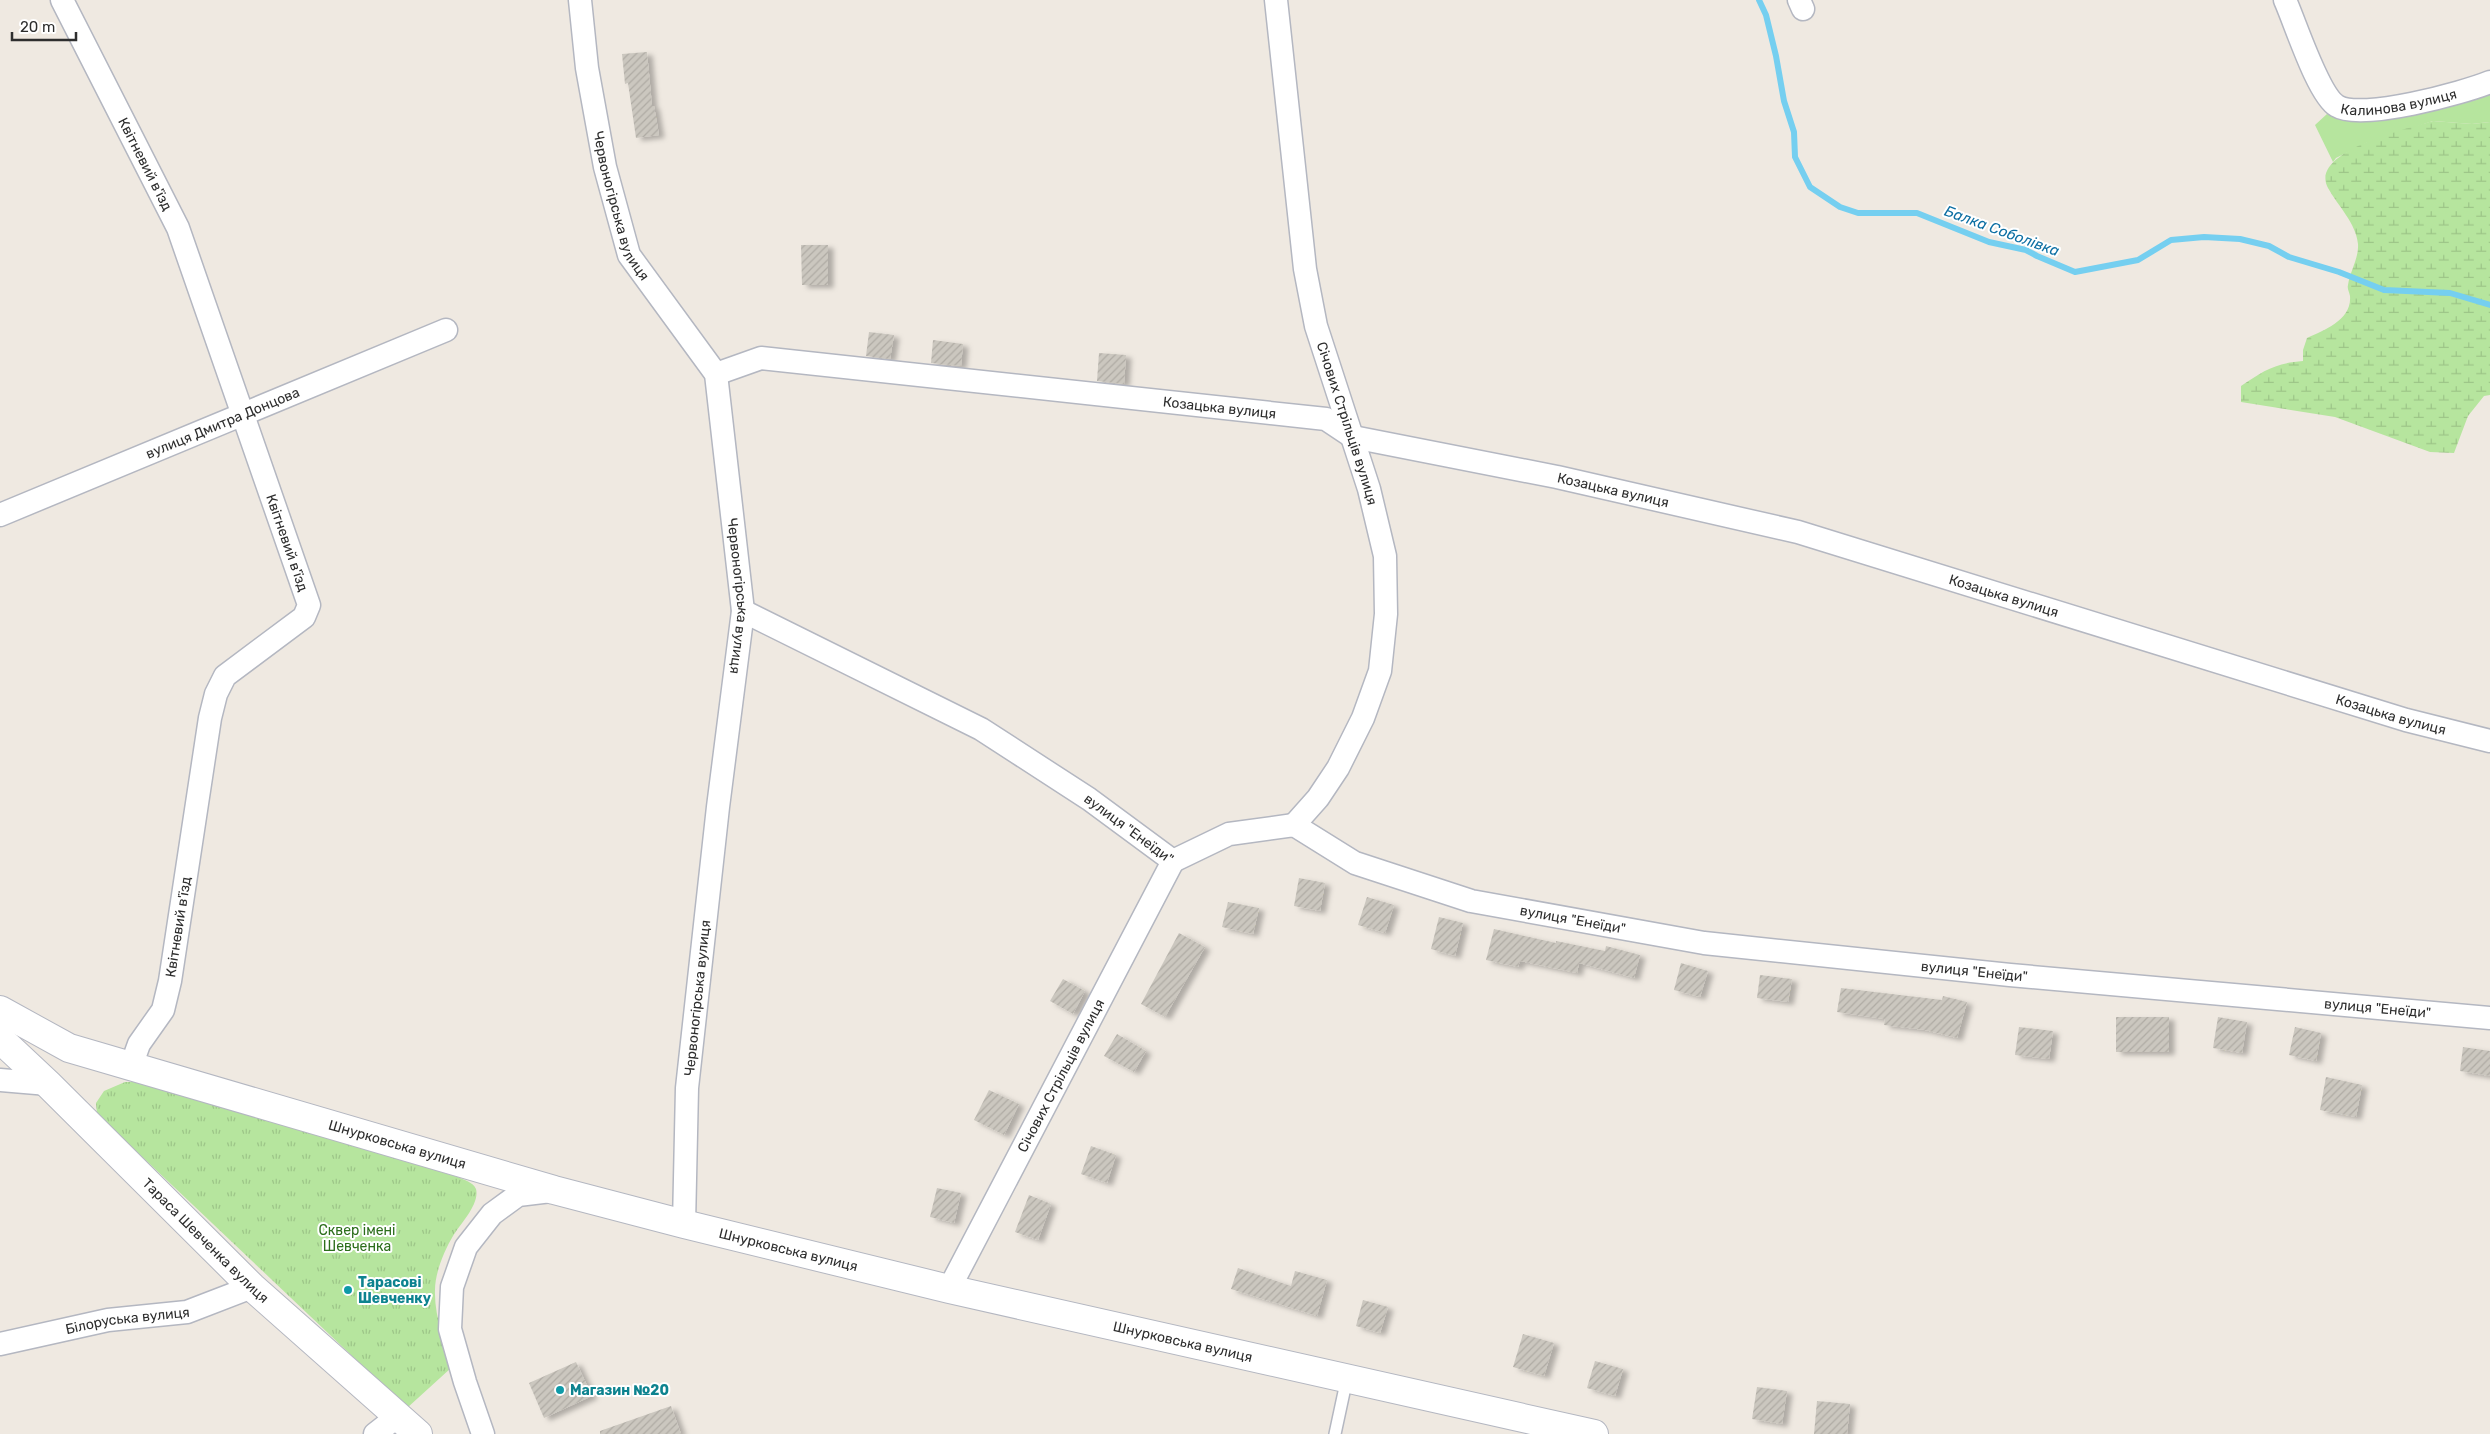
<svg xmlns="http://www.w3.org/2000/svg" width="2490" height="1434" viewBox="0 0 2490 1434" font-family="Rubik,sans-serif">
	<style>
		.grass { fill: #b6e59e }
		.wetland { fill: url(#wetland-marsh) }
		.park { fill: url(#park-tufts) }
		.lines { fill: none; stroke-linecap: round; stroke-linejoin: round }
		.stream { stroke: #75cff0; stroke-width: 6 }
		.building { fill: url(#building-hatch); filter: url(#shadow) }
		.service-casing { stroke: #b4b7c1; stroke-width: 14 }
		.minor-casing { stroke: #b4b7c1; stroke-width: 25 }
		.tertiary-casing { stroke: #b4b7c1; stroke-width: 30 }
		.service { stroke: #fff; stroke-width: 11 }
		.minor { stroke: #fff; stroke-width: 22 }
		.tertiary { stroke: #fff; stroke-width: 28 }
		.culture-dot { fill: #0f9aa8; stroke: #fff; stroke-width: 2 }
		.labels { text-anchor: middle; stroke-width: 4; stroke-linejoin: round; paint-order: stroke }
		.street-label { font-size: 14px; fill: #2e2e2e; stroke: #fff }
		.park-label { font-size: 14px; fill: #2c6e1b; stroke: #fff }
		.culture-label { font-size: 14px; font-weight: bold; fill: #0d838f; stroke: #fff; text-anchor: start }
		.water-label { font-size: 15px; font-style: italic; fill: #0d6fa3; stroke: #fff }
	</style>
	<defs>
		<pattern id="wetland-marsh" width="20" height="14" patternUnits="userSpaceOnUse" patternTransform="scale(1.25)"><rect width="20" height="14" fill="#b6e59e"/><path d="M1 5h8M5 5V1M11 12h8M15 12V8" fill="none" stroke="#9dc588"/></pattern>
		<pattern id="park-tufts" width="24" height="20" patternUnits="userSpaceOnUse" patternTransform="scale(1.25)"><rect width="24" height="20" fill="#b6e59e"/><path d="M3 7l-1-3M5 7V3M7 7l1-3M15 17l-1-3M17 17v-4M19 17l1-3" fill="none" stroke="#9dc588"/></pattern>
		<pattern id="building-hatch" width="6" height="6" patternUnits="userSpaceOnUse" patternTransform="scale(1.25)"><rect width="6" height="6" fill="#cbc7bf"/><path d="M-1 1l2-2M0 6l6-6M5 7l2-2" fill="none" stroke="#afaba4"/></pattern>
		<filter id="shadow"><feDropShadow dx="5.5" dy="3" stdDeviation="2.5" flood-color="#0004"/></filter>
	</defs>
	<rect width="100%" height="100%" fill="#efe9e1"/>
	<polygon class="grass" points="2490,87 2490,122 2472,124 2433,121 2366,143 2336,158 2333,162 2315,125 2327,114 2341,119"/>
	<path class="wetland" d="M 2433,121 L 2472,124 L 2490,122 L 2490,395 L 2484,396 L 2468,416 L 2454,453 L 2430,452 L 2335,417 L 2241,402 L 2241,386 C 2263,371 2275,363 2303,361 L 2303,350 L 2307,338 C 2324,330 2352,320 2350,296 C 2349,291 2347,289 2348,285 C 2350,271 2359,258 2358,244 C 2356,223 2338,206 2328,188 C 2308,151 2410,128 2433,121 Z"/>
	<path class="park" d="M 125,1082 L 142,1082 L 458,1177 C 464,1180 473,1182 476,1189 C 480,1204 460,1224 453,1236 C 444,1251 435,1273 435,1290 C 434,1318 446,1342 451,1368 L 407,1408 L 97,1114 L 96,1103 L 104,1091 Z"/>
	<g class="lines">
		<polyline class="stream" points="1759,0 1766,15 1776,56 1784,101 1794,132 1795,157 1810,187 1840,207 1858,213 1917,213 1989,242 2026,250 2037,256 2075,272 2138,260 2171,240 2204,237 2240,239 2269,246 2289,257 2339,272 2384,290 2450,293 2490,305"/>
	</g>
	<g class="building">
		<polygon points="647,52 652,106 654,106 659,135 636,138 628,83 625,84 622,54"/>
		<polygon points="801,245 828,245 828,285 802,285"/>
		<polygon points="869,332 894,335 890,359 866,356"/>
		<polygon points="933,340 963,344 961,366 931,363"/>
		<polygon points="1099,353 1126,355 1124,384 1097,381"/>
		<polygon points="1299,878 1325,883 1320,911 1294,906"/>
		<polygon points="1367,897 1394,905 1385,933 1358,925"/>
		<polygon points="1228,902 1259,908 1253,934 1222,927"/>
		<polygon points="1439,917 1463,923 1455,956 1431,949"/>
		<polygon points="1494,929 1556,943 1556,941 1605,951 1606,946 1640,955 1634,978 1579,963 1577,973 1520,961 1518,967 1486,960"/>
		<polygon points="1179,933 1205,947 1165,1017 1141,1004"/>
		<polygon points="1681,963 1708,971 1700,997 1674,990"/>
		<polygon points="1760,975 1792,979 1788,1002 1757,998"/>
		<polygon points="1063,979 1085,991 1073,1014 1050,1001"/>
		<polygon points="1841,988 1942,1000 1943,996 1967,1002 1957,1038 1925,1030 1884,1025 1885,1019 1837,1012"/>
		<rect x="2116" y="1017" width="53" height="35"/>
		<polygon points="2218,1017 2247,1022 2242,1053 2213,1048"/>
		<polygon points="2019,1027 2053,1031 2049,1059 2015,1055"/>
		<polygon points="2295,1027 2321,1033 2316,1061 2289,1055"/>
		<polygon points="1117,1034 1146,1051 1134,1072 1104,1056"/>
		<polygon points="2463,1047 2490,1051 2490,1076 2460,1071"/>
		<polygon points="2326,1077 2362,1085 2356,1117 2320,1110"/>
		<polygon points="989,1090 1019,1104 1004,1135 974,1120"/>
		<polygon points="1091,1146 1116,1155 1107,1183 1081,1174"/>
		<polygon points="937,1188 961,1193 954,1223 930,1217"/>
		<polygon points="1029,1195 1051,1204 1038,1240 1015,1232"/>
		<polygon points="1238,1268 1291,1286 1295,1271 1327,1280 1317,1316 1231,1289"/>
		<polygon points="1363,1300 1388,1307 1380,1333 1356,1326"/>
		<polygon points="1523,1334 1554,1343 1544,1376 1513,1367"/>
		<polygon points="1595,1361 1623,1369 1615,1396 1587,1388"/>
		<polygon points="576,1362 592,1396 544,1418 529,1383"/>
		<polygon points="1757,1387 1787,1391 1782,1424 1752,1419"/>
		<polygon points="1817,1401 1850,1404 1847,1434 1814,1434"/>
		<polygon points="671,1406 681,1434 600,1434 600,1431"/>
	</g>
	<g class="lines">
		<defs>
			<polyline id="service" points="1335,1434 1347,1378"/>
			<g id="minor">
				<path id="s1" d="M 62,0 L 178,228 L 309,605 L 304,617 L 225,676 L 216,694 L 210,718 L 170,981 L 163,1010 L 139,1044 L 134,1058 L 140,1069"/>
				<path id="s2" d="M 580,0 L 587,68 L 605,167 L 629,255 L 716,374 L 743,611 L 718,807 L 687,1088 L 684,1224"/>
				<path id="s3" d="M 1276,0 L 1305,269 L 1316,326 L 1369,489 L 1385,556 L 1386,614 L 1380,671 L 1363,718 L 1338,768 L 1318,798 L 1294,825"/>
				<polyline points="1799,0 1803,9"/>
				<path id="s4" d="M 2285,0 C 2295,22 2318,95 2337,106 C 2361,121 2463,93 2490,82"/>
				<path id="s5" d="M 716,374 L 761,358 L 1326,419 L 1353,437 L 1557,477 L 1798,532 L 2406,720 L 2490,741"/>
				<path id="s6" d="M 0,515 L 446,330"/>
				<path id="s7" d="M 743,611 L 981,729 L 1089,799 L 1173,861 L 1229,834 L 1294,825 L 1355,863 L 1471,901 L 1704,943 L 2010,975 L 2490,1018"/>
				<polyline points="0,1080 48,1084"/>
				<path id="s8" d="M 949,1289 L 1173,861"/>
				<path id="s9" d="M 0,1344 L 108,1320 L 187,1312 L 252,1287"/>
				<polyline points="375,1434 398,1416"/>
				<polyline points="483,1434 465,1382 450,1329 452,1287 466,1247 492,1214 518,1195 551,1191"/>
			</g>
			<g id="tertiary">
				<path id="s10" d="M 0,1010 L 69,1048 L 554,1190 L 684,1224 L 949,1289 L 1594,1434"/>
				<path id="s11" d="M 0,1039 L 48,1084 L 252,1287 L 418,1434"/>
			</g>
		</defs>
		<use href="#service" class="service-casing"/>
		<use href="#minor" class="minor-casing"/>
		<use href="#tertiary" class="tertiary-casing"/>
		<use href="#service" class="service"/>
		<use href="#minor" class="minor"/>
		<use href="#tertiary" class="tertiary"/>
	</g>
	<g class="culture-dot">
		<circle cx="348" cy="1290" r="5"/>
		<circle cx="560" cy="1390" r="5"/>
	</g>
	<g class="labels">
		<g class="street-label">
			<text dy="5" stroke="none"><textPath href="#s4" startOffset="182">Калинова вулиця</textPath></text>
			<text dy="5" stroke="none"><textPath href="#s1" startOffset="184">Квітневий в'їзд</textPath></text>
			<text dy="5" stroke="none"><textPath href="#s2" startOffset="211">Червоногірська вулиця</textPath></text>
			<text dy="5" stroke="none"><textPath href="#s5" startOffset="509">Козацька вулиця</textPath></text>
			<text dy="5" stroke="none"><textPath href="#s6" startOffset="241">вулиця Дмитра Донцова</textPath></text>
			<text dy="5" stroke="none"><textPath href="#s3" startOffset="431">Січових Стрільців вулиця</textPath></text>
			<text dy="5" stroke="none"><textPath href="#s5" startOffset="914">Козацька вулиця</textPath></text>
			<text dy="5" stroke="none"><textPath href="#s1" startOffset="589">Квітневий в'їзд</textPath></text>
			<text dy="5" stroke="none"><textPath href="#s2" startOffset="631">Червоногірська вулиця</textPath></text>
			<text dy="5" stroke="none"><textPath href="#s5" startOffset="1319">Козацька вулиця</textPath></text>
			<text dy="5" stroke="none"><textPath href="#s5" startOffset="1724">Козацька вулиця</textPath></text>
			<text dy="5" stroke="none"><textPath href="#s7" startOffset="444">вулиця "Енеїди"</textPath></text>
			<text dy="5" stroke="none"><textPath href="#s7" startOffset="924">вулиця "Енеїди"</textPath></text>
			<text transform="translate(178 927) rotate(-81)" y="5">Квітневий в'їзд</text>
			<text dy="5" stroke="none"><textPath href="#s7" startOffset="1329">вулиця "Енеїди"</textPath></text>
			<text transform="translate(697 998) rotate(-84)" y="5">Червоногірська вулиця</text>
			<text dy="5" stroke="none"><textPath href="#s7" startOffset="1734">вулиця "Енеїди"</textPath></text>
			<text dy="5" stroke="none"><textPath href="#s8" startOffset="241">Січових Стрільців вулиця</textPath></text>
			<text dy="5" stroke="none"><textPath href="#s10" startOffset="421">Шнурковська вулиця</textPath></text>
			<text dy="5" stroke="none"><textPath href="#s11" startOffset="288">Тараса Шевченка вулиця</textPath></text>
			<text dy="5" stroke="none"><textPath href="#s10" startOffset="826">Шнурковська вулиця</textPath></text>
			<text dy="5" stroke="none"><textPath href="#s9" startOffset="130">Білоруська вулиця</textPath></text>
			<text dy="5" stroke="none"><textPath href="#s10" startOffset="1231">Шнурковська вулиця</textPath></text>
		</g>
		<g class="park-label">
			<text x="357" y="1235">Сквер імені<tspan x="357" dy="16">Шевченка</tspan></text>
		</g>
		<g class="culture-label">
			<text x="358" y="1287">Тарасові<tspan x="358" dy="16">Шевченку</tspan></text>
			<text x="570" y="1395">Магазин №20</text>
		</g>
		<g class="water-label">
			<text transform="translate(2002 231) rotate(20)" y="5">Балка Соболівка</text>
		</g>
	</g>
	<path d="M12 32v8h64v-8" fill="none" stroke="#2e2e2e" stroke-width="2.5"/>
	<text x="20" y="32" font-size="15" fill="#2e2e2e" stroke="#ffffff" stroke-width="4" paint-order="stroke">20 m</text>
</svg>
